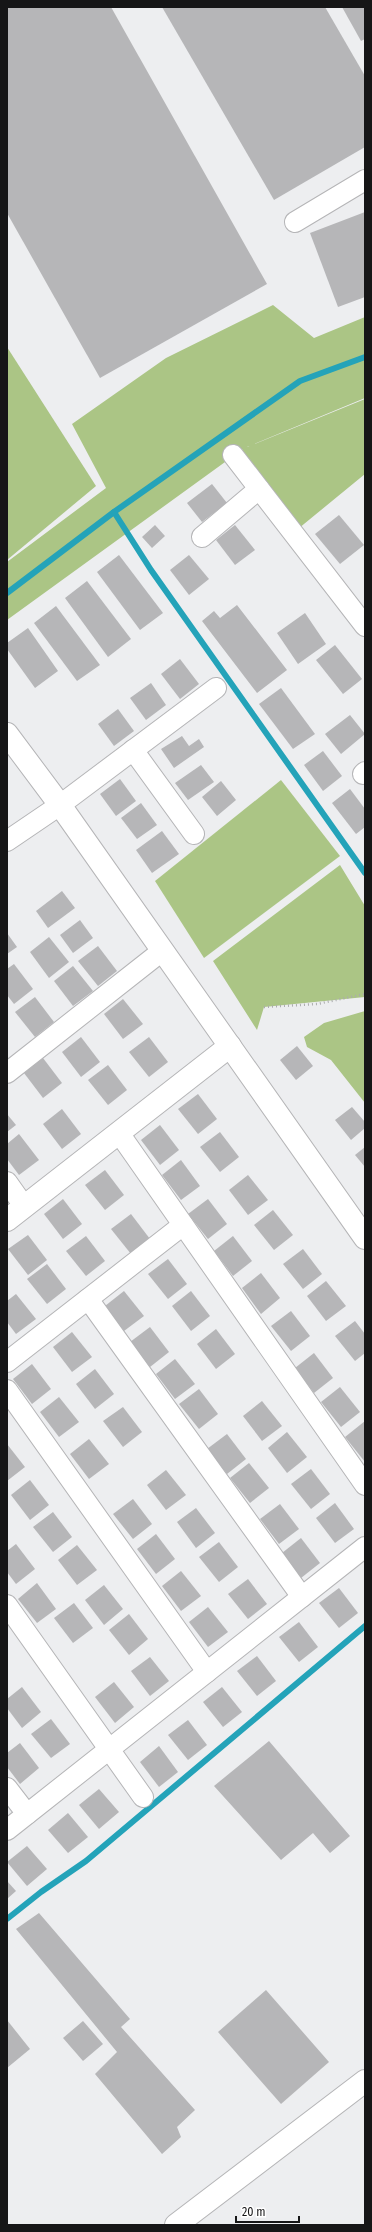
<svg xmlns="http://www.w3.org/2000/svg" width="372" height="2232" viewBox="0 0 372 2232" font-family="'Fira Sans Condensed',sans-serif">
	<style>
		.green { fill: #abc585 }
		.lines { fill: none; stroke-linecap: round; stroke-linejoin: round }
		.stream { stroke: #24a3b9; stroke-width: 6 }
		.building { fill: #b6b6b8 }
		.minor-casing { stroke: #b5b5b7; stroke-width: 22 }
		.tertiary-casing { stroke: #b5b5b7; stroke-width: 24 }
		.path { stroke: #abacad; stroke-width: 2.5; stroke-dasharray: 1 3; stroke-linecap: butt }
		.minor { stroke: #fff; stroke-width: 20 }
		.tertiary { stroke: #fff; stroke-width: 22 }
	</style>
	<rect width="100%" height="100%" fill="#edeef0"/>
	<g class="green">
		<polygon points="273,305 314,338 365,317 365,398 247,447 365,399 365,474 293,533 236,459 243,449 7,620 7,562 106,488 72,424 166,358"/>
		<polygon points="7,347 96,486 7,560"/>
		<polygon points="281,780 340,856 204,958 155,881"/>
		<polygon points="340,865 365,906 365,997 264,1007 257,1030 213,961"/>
		<polygon points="365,1011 365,1103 331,1060 307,1047 304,1037 324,1023"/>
	</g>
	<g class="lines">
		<g class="stream">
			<polyline points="114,512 151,570 365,873"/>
			<polyline points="7,593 114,512 300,381 365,357"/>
			<polyline points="7,1919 41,1892 86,1861 365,1626"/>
		</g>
	</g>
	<g class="building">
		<polygon points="7,7 111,7 267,284 100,378 7,213"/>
		<polygon points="162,7 325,7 365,76 365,147 274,200"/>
		<polygon points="342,7 365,7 365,39 361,41"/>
		<polygon points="365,212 365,297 338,307 310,233"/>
		<polygon points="212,484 227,503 202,522 187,503"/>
		<polygon points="339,515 364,545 340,564 315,534"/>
		<polygon points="155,525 165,536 152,548 142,537"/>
		<polygon points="235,525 255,550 235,565 216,540"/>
		<polygon points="119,555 163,613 140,630 97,572"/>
		<polygon points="189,555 209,579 189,595 170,570"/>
		<polygon points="87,581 131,639 108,657 65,598"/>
		<polygon points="237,605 287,670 257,693 202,621 214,611 220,618"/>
		<polygon points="56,606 100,665 77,681 34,623"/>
		<polygon points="305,613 326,644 298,664 277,633"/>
		<polygon points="28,628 58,671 35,688 7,649 7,643"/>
		<polygon points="335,645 362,679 343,694 316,660"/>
		<polygon points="180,659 199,684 180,699 161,674"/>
		<polygon points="151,683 166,705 146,720 130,698"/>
		<polygon points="281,688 315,734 293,749 259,704"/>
		<polygon points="118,709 134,731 114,746 98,724"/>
		<polygon points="350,715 365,734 341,754 325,734"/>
		<polygon points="182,736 189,746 199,739 204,747 174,768 161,749"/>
		<polygon points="323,751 342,776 323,791 304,765"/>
		<polygon points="201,765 214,782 188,800 175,783"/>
		<polygon points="120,779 136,801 116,816 100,794"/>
		<polygon points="221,781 236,800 217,816 202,797"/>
		<polygon points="350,789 365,809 365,827 356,834 332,803"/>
		<polygon points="141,803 157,825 137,839 121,818"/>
		<polygon points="162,831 179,854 152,873 136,850"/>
		<polygon points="62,891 75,908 48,928 36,911"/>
		<polygon points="80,920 93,938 73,953 60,935"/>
		<polygon points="7,933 17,947 7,954"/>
		<polygon points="49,937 69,962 49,978 30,952"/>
		<polygon points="98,946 117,971 98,986 78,961"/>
		<polygon points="14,964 33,989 14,1004 7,995 7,969"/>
		<polygon points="73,966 93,991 73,1006 54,981"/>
		<polygon points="35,997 54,1022 35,1037 15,1012"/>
		<polygon points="123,999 143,1024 123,1039 104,1014"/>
		<polygon points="81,1037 100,1062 81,1077 62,1052"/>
		<polygon points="149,1037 168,1062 149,1077 129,1052"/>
		<polygon points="297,1046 313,1066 296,1080 280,1060"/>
		<polygon points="43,1058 62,1083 43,1098 24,1073"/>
		<polygon points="108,1065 127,1090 108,1105 88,1080"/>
		<polygon points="198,1094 217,1119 198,1134 178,1109"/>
		<polygon points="352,1107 365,1122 365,1128 351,1140 335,1120"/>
		<polygon points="62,1109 81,1134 62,1149 43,1124"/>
		<polygon points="7,1114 16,1125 7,1132"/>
		<polygon points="160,1125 179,1150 160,1165 141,1140"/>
		<polygon points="220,1132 239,1157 220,1172 200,1147"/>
		<polygon points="19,1134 39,1160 19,1175 7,1159 7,1144"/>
		<polygon points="365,1147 365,1167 355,1155"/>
		<polygon points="181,1160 200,1186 181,1200 162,1175"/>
		<polygon points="105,1170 124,1195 105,1210 85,1185"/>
		<polygon points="248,1175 268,1200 248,1215 229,1190"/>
		<polygon points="63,1199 82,1224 63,1239 44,1214"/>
		<polygon points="208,1199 227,1224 208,1239 188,1214"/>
		<polygon points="273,1210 293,1235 274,1250 254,1225"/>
		<polygon points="131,1214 150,1239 131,1254 111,1229"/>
		<polygon points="28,1235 47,1260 28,1275 8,1249"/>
		<polygon points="86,1236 105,1261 86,1276 66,1251"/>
		<polygon points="233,1236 252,1261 233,1276 214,1251"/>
		<polygon points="303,1249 322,1274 303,1289 283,1264"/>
		<polygon points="168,1259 187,1284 168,1299 148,1274"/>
		<polygon points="47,1264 66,1289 47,1304 27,1279"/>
		<polygon points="261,1273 280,1298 261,1314 242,1288"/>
		<polygon points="326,1281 346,1306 326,1321 307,1296"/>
		<polygon points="124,1291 144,1316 124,1331 105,1306"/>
		<polygon points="191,1291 210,1316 191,1331 172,1306"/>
		<polygon points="16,1294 36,1319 16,1334 7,1322 7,1301"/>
		<polygon points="291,1311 310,1336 291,1351 271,1326"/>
		<polygon points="355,1321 365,1334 365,1353 355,1361 335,1336"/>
		<polygon points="150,1327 169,1352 150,1367 130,1342"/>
		<polygon points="216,1329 235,1354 216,1369 197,1344"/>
		<polygon points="72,1332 92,1357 72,1372 53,1347"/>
		<polygon points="314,1353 333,1378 314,1393 295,1368"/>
		<polygon points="175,1359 195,1384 175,1399 156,1374"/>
		<polygon points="32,1364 51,1389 32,1404 13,1379"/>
		<polygon points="95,1369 114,1394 95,1409 76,1384"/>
		<polygon points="340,1387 360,1412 341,1427 321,1402"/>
		<polygon points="199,1389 218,1414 199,1429 179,1404"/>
		<polygon points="59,1397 79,1422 59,1437 40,1412"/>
		<polygon points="262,1401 282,1426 262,1441 243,1416"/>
		<polygon points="123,1407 142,1432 123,1447 103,1421"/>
		<polygon points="365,1421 365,1462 345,1437"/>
		<polygon points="287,1432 307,1457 287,1473 268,1448"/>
		<polygon points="227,1434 246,1459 227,1474 207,1449"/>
		<polygon points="89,1439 109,1464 89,1479 70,1454"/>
		<polygon points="7,1444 25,1467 7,1481"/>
		<polygon points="249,1463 269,1488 250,1503 230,1478"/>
		<polygon points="311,1469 330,1494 311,1509 291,1484"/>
		<polygon points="166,1470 186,1495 166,1510 147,1485"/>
		<polygon points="30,1480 49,1505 30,1520 11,1495"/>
		<polygon points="133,1499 152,1524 133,1539 113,1514"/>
		<polygon points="335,1503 354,1529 335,1543 316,1518"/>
		<polygon points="280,1504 299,1529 279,1544 260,1519"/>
		<polygon points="196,1508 215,1533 196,1548 177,1522"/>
		<polygon points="53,1512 72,1537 53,1552 33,1527"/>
		<polygon points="156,1534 175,1559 156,1574 137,1549"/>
		<polygon points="301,1538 320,1563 301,1578 282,1553"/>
		<polygon points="219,1542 238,1567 219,1582 199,1557"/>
		<polygon points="16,1544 35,1569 16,1584 7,1572 7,1551"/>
		<polygon points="77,1545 97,1570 77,1585 58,1560"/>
		<polygon points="181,1571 201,1596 181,1611 162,1586"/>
		<polygon points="248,1579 267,1604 248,1619 228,1594"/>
		<polygon points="37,1583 56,1609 37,1623 18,1599"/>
		<polygon points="104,1585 123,1609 104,1625 85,1600"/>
		<polygon points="339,1588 358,1613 339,1628 319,1603"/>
		<polygon points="74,1603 93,1628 73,1643 54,1618"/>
		<polygon points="208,1607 228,1632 208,1647 189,1622"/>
		<polygon points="129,1614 148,1639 129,1655 109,1630"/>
		<polygon points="299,1622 318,1647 299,1662 279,1637"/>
		<polygon points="257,1656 276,1681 257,1696 237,1671"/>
		<polygon points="150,1657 169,1681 150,1696 131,1671"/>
		<polygon points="114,1682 134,1707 115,1723 95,1697"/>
		<polygon points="22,1687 41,1712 22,1728 7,1708 7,1699"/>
		<polygon points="222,1687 242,1712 223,1727 203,1702"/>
		<polygon points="51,1719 70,1744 51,1758 31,1734"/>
		<polygon points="188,1720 207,1745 188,1760 168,1735"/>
		<polygon points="269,1741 350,1836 330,1853 313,1833 281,1860 214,1786"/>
		<polygon points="20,1743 39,1768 20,1784 7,1767 7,1753"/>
		<polygon points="159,1746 178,1772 159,1787 140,1762"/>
		<polygon points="99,1789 119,1812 99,1829 79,1805"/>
		<polygon points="68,1813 88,1837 68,1853 48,1830"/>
		<polygon points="27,1846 47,1869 27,1886 7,1862"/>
		<polygon points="7,1881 16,1891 7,1899"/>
		<polygon points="39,1913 130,2019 121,2027 195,2110 177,2127 181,2137 162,2154 95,2074 117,2052 16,1929"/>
		<polygon points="266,1990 329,2062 281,2104 218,2032"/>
		<polygon points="7,2020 30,2049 7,2068"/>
		<polygon points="83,2021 103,2044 83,2061 63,2038"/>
	</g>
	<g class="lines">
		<defs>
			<g id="minor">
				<polyline points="295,222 365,180"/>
				<polyline points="233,455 365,626"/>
				<polyline points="202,537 259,489"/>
				<polyline points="133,750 194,834"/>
				<polyline points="363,774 365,772"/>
				<polyline points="7,841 60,805 216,688"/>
				<polyline points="7,1073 162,951"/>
				<polyline points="119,1133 365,1485"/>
				<polyline points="7,1182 24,1206"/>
				<polyline points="88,1299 302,1597"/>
				<polyline points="7,1362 183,1225"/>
				<polyline points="7,1390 207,1672"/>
				<polyline points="7,1605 143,1797"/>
				<polyline points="7,1788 27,1814"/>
				<polyline points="7,1830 365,1547"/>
			</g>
			<g id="tertiary">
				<polyline points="7,734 60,805 365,1238"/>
				<polyline points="7,1220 230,1046"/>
				<polyline points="176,2225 365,2081"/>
			</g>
		</defs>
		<use href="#minor" class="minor-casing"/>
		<use href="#tertiary" class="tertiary-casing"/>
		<polyline class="path" points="264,1007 317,1004 365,994"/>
		<use href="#minor" class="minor"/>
		<use href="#tertiary" class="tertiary"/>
	</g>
	<rect width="372" height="2232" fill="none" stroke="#161617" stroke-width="16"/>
	<path d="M236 2216v6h63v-6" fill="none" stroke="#161617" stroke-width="2"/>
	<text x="242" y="2216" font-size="12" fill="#161617" stroke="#ffffff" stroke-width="3" paint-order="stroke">20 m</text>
</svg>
